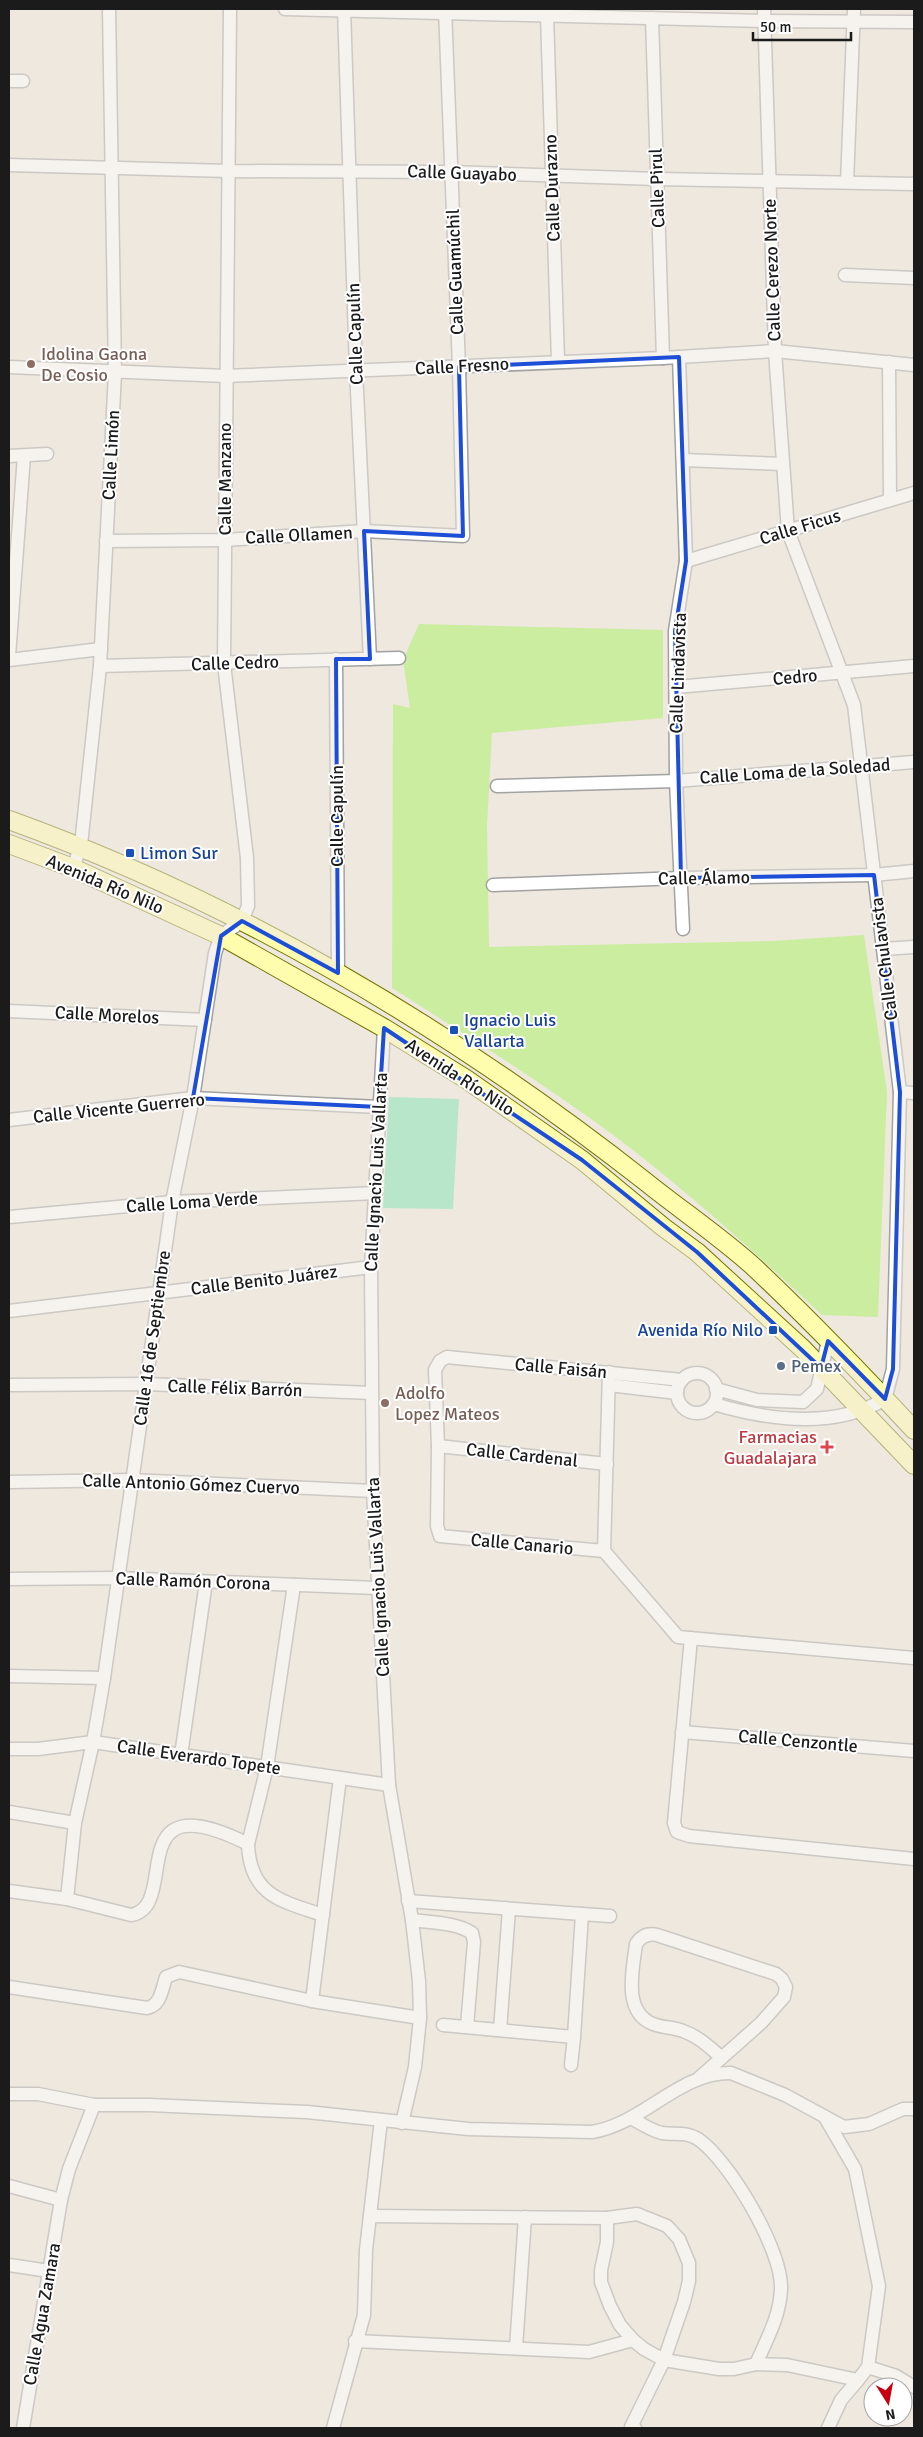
<svg xmlns="http://www.w3.org/2000/svg" width="923" height="2437" viewBox="0 0 923 2437" font-family="Signika,sans-serif">
	<style>
		.grass { fill: #cbeda0 }
		.pitch { fill: #76e4b1 }
		.lines { fill: none; stroke-linecap: round; stroke-linejoin: round }
		.street-casing { stroke: #a2a2a2; stroke-width: 15 }
		.secondary-casing { stroke: #707400; stroke-width: 20 }
		.street { stroke: #fff; stroke-width: 12 }
		.secondary { stroke: #fefcad; stroke-width: 18 }
		.marked { fill: none; stroke: #1d4ed8; stroke-width: 4; stroke-linejoin: round }
		.education-dot { fill: #8d6e63; stroke: #fff; stroke-width: 2 }
		.transit-dot { fill: #1a4fb4; stroke: #fff; stroke-width: 2 }
		.service-dot { fill: #5c6f8a; stroke: #fff; stroke-width: 2 }
		.health-dot { fill: #e0444e; stroke: #fff; stroke-width: 2 }
		.labels { text-anchor: middle; stroke-width: 4; stroke-linejoin: round; paint-order: stroke }
		.street-label { font-size: 18px; fill: #1b1b1b; stroke: #fff }
		.education-label { font-size: 18px; fill: #785e54; stroke: #fff; text-anchor: start }
		.transit-label { font-size: 18px; fill: #164399; stroke: #fff; text-anchor: start }
		.service-label { font-size: 18px; fill: #4e5e75; stroke: #fff; text-anchor: start }
		.health-label { font-size: 18px; fill: #be3a42; stroke: #fff; text-anchor: end }
	</style>
	<rect width="100%" height="100%" fill="#eee8df"/>
	<path class="grass" d="M 419,624 L 663,630 L 663,718 L 492,733 L 487,826 L 489,947 L 773,941 L 864,935 L 887,1092 L 878,1317 L 822,1315 C 756,1253 688,1192 616,1137 C 544,1084 468,1036 392,988 L 393,704 L 410,708 L 403,660 Z"/>
	<polygon class="pitch" points="389,1097 459,1099 453,1209 383,1208"/>
	<g class="lines">
		<defs>
			<g id="street">
				<polyline points="285,9 764,21 914,22"/>
				<polyline points="344,9 356,370 370,659"/>
				<polyline points="547,15 558,361"/>
				<polyline points="652,18 663,358"/>
				<polyline points="9,81 23,81"/>
				<polyline points="9,165 228,171 451,172 657,179 914,184"/>
				<polyline points="847,182 854,9"/>
				<polyline points="845,275 914,278"/>
				<polyline points="679,357 686,561 675,631 676,781 683,929"/>
				<polyline points="889,362 890,500"/>
				<polyline points="9,367 225,376 663,358 775,351 914,365"/>
				<polyline points="9,456 47,454"/>
				<polyline points="683,460 783,464"/>
				<polyline points="106,541 225,540 364,531 463,536 459,367 445,9"/>
				<polyline points="686,561 914,493"/>
				<polyline points="9,656 24,456"/>
				<polyline points="336,659 338,973"/>
				<polyline points="9,660 101,649"/>
				<polyline points="100,666 399,658"/>
				<polyline points="676,687 914,666"/>
				<polyline points="497,786 676,781 914,762"/>
				<polyline points="73,868 81,845 100,666 115,373 109,9"/>
				<polyline points="493,885 681,878 874,875 914,871"/>
				<polyline points="883,949 914,947"/>
				<polyline points="9,1011 205,1020"/>
				<polyline points="384,1028 371,1267 373,1491 389,1785 412,1920 419,1981 420,2018 415,2067 402,2123"/>
				<polyline points="900,1092 914,1093"/>
				<polyline points="9,1120 193,1098 379,1107"/>
				<polyline points="9,1217 172,1202 376,1193"/>
				<polyline points="9,1311 371,1267"/>
				<polyline points="609,1372 604,1551 678,1637 914,1658"/>
				<circle cx="697" cy="1393" r="20"/>
				<polyline points="9,1385 146,1384 372,1393"/>
				<polyline points="609,1385 677,1393"/>
				<polyline points="716,1389 757,1400 803,1402 817,1389 828,1341"/>
				<path d="M 714,1404 C 768,1420 835,1429 885,1399 L 893,1369 L 900,1092 L 854,705 L 788,531 L 775,351 L 764,9"/>
				<polyline points="438,1446 607,1464"/>
				<polyline points="9,1482 131,1480 373,1491"/>
				<polyline points="604,1551 440,1536 437,1526 438,1446 435,1370 440,1361 447,1357 682,1380"/>
				<polyline points="9,1579 117,1578 377,1588"/>
				<path d="M 294,1585 L 267,1767 L 248,1844 C 250,1895 280,1901 323,1915"/>
				<polyline points="691,1638 674,1823 677,1832 689,1836 914,1859"/>
				<polyline points="9,1676 104,1678"/>
				<polyline points="682,1732 914,1751"/>
				<polyline points="9,1749 38,1749 93,1742 389,1785"/>
				<polyline points="181,1755 206,1582"/>
				<polyline points="9,1812 75,1823"/>
				<path d="M 9,1891 L 67,1899 L 131,1915 C 182,1907 118,1779 248,1844"/>
				<polyline points="67,1899 75,1823 93,1742 104,1678 172,1202 193,1098 215,953 221,936 242,921 248,906 247,858 224,664 230,9"/>
				<polyline points="408,1901 582,1914"/>
				<path d="M 412,1920 C 431,1923 455,1922 472,1933 L 474,1942 L 467,2027"/>
				<path d="M 9,1987 L 147,2008 C 161,2005 162,1989 166,1977 L 179,1972 L 312,2001 L 420,2018"/>
				<polyline points="312,2001 340,1778"/>
				<polyline points="443,2025 574,2037 571,2065"/>
				<polyline points="500,2030 509,1909"/>
				<polyline points="574,2037 582,1914 610,1916"/>
				<path d="M 699,2078 L 761,2023 L 784,1997 L 786,1987 L 782,1979 L 776,1974 L 657,1935 C 648,1933 641,1936 636,1944 C 633,1968 622,2012 653,2024 C 663,2028 673,2027 683,2031 C 698,2036 709,2047 721,2057"/>
				<path d="M 9,2094 L 38,2094 L 94,2105 L 149,2105 L 307,2112 L 468,2129 L 592,2132 C 643,2124 679,2072 731,2073 L 785,2095 L 844,2127 L 869,2124 L 903,2109 L 914,2109"/>
				<path d="M 631,2118 C 640,2123 652,2131 662,2133 C 675,2135 685,2131 698,2139 C 729,2160 783,2251 781,2289 C 780,2316 767,2339 756,2364"/>
				<polyline points="826,2119 855,2169 879,2286 868,2367"/>
				<polyline points="9,2186 61,2200"/>
				<polyline points="370,2216 607,2218 637,2214 667,2226 679,2239 689,2263 689,2281 684,2302 664,2360 631,2427 635,2428"/>
				<polyline points="607,2218 607,2242 601,2270 601,2282 610,2306 620,2325 633,2340 644,2349 664,2360 719,2369 734,2369 756,2364 787,2365 858,2380 868,2367 896,2376 914,2387"/>
				<polyline points="9,2265 49,2271"/>
				<polyline points="355,2341 589,2352 633,2340"/>
				<polyline points="516,2348 525,2217"/>
				<polyline points="23,2428 61,2200 69,2169 94,2105"/>
				<polyline points="333,2428 364,2315 366,2250 381,2120"/>
				<polyline points="828,2428 841,2400 858,2380"/>
			</g>
			<g id="secondary">
				<path d="M 9,820 C 239,903 454,1031 646,1182 C 682,1211 721,1237 755,1268 C 810,1320 863,1375 914,1430"/>
				<polyline points="9,844 73,868 221,936 384,1028 466,1079 582,1160 663,1227 697,1252 803,1349 914,1465"/>
			</g>
		</defs>
		<use href="#street" class="street-casing"/>
		<use href="#secondary" class="secondary-casing"/>
		<use href="#street" class="street"/>
		<use href="#secondary" class="secondary"/>
	</g>
	<path d="M0 0H923V2437H0ZM 679,357 L 686,561 L 675,631 L 681,878 L 874,875 L 900,1092 L 893,1369 L 885,1399 L 828,1341 L 821,1368 L 697,1252 L 582,1160 L 384,1028 L 379,1107 L 193,1098 L 221,936 L 242,921 L 338,973 L 336,659 L 370,659 L 364,531 L 463,536 L 459,367 Z" fill="#eee8df" fill-opacity=".55" fill-rule="evenodd"/>
	<path class="marked" d="M 679,357 L 686,561 L 675,631 L 681,878 L 874,875 L 900,1092 L 893,1369 L 885,1399 L 828,1341 L 821,1368 L 697,1252 L 582,1160 L 384,1028 L 379,1107 L 193,1098 L 221,936 L 242,921 L 338,973 L 336,659 L 370,659 L 364,531 L 463,536 L 459,367 Z"/>
	<g class="education-dot">
		<circle cx="31" cy="364" r="5"/>
		<circle cx="385" cy="1403" r="5"/>
	</g>
	<g class="transit-dot">
		<rect x="125" y="848" width="10" height="10" rx="2.5"/>
		<rect x="449" y="1025" width="10" height="10" rx="2.5"/>
		<rect x="768" y="1325" width="10" height="10" rx="2.5"/>
	</g>
	<circle class="service-dot" cx="781" cy="1366" r="5"/>
	<path class="health-dot" d="M824.5 1439.5h5v5h5v5h-5v5h-5v-5h-5v-5h5z"/>
	<g class="labels">
		<g class="street-label">
			<text transform="translate(462 173) rotate(2)" y="6">Calle Guayabo</text>
			<text transform="translate(552 188) rotate(-92)" y="6">Calle Durazno</text>
			<text transform="translate(657 188) rotate(-92)" y="6">Calle Pirul</text>
			<text transform="translate(772 270) rotate(-92)" y="6">Calle Cerezo Norte</text>
			<text transform="translate(455 272) rotate(-92)" y="6">Calle Guamúchil</text>
			<text transform="translate(355 334) rotate(-92)" y="6">Calle Capulín</text>
			<text transform="translate(462 366) rotate(-3)" y="6">Calle Fresno</text>
			<text transform="translate(111 455) rotate(-87)" y="6">Calle Limón</text>
			<text transform="translate(225 479) rotate(-90)" y="6">Calle Manzano</text>
			<text transform="translate(800 527) rotate(-17)" y="6">Calle Ficus</text>
			<text transform="translate(299 535) rotate(-3)" y="6">Calle Ollamen</text>
			<text transform="translate(235 663) rotate(-2)" y="6">Calle Cedro</text>
			<text transform="translate(678 673) rotate(-88)" y="6">Calle Lindavista</text>
			<text transform="translate(795 677) rotate(-5)" y="6">Cedro</text>
			<text transform="translate(795 771) rotate(-4)" y="6">Calle Loma de la Soledad</text>
			<text transform="translate(337 816) rotate(-90)" y="6">Calle Capulín</text>
			<text transform="translate(704 878) rotate(-1)" y="6">Calle Álamo</text>
			<text transform="translate(105 884) rotate(23)" y="6">Avenida Río Nilo</text>
			<text transform="translate(884 959) rotate(-97)" y="6">Calle Chulavista</text>
			<text transform="translate(107 1015) rotate(3)" y="6">Calle Morelos</text>
			<text transform="translate(460 1077) rotate(33)" y="6">Avenida Río Nilo</text>
			<text transform="translate(119 1108) rotate(-6)" y="6">Calle Vicente Guerrero</text>
			<text transform="translate(376 1172) rotate(-87)" y="6">Calle Ignacio Luis Vallarta</text>
			<text transform="translate(192 1202) rotate(-4)" y="6">Calle Loma Verde</text>
			<text transform="translate(264 1280) rotate(-7)" y="6">Calle Benito Juárez</text>
			<text transform="translate(152 1338) rotate(-82)" y="6">Calle 16 de Septiembre</text>
			<text transform="translate(561 1368) rotate(5)" y="6">Calle Faisán</text>
			<text transform="translate(235 1388) rotate(2)" y="6">Calle Félix Barrón</text>
			<text transform="translate(522 1455) rotate(6)" y="6">Calle Cardenal</text>
			<text transform="translate(191 1484) rotate(2)" y="6">Calle Antonio Gómez Cuervo</text>
			<text transform="translate(522 1544) rotate(5)" y="6">Calle Canario</text>
			<text transform="translate(378 1577) rotate(-93)" y="6">Calle Ignacio Luis Vallarta</text>
			<text transform="translate(193 1581) rotate(2)" y="6">Calle Ramón Corona</text>
			<text transform="translate(798 1741) rotate(5)" y="6">Calle Cenzontle</text>
			<text transform="translate(199 1757) rotate(8)" y="6">Calle Everardo Topete</text>
			<text transform="translate(42 2314) rotate(-80)" y="6">Calle Agua Zamara</text>
		</g>
		<g class="education-label">
			<text x="41" y="360">Idolina Gaona<tspan x="41" dy="21">De Cosio</tspan></text>
			<text x="395" y="1399">Adolfo<tspan x="395" dy="21">Lopez Mateos</tspan></text>
		</g>
		<g class="transit-label">
			<text x="140" y="859">Limon Sur</text>
			<text x="464" y="1026">Ignacio Luis<tspan x="464" dy="21">Vallarta</tspan></text>
			<text x="763" y="1336" text-anchor="end">Avenida Río Nilo</text>
		</g>
		<g class="service-label">
			<text x="791" y="1372">Pemex</text>
		</g>
		<g class="health-label">
			<text x="817" y="1443">Farmacias<tspan x="817" dy="21">Guadalajara</tspan></text>
		</g>
	</g>
	<rect width="923" height="2437" fill="none" stroke="#1b1b1b" stroke-width="20"/>
	<g transform="translate(888 2402) rotate(169)"><circle r="24" fill="#ffffff" stroke="#a4a4a4"/>
	<path d="M0-4L9 19L0 12L-9 19Z" fill="#c6000f"/>
	<text y="-8" font-size="14" font-weight="bold" text-anchor="middle" fill="#1b1b1b">N</text>
	</g>
	<path d="M753 32v8h98v-8" fill="none" stroke="#1b1b1b" stroke-width="2.5"/>
	<text x="760" y="32" font-size="15" fill="#1b1b1b" stroke="#ffffff" stroke-width="4" paint-order="stroke">50 m</text>
</svg>
